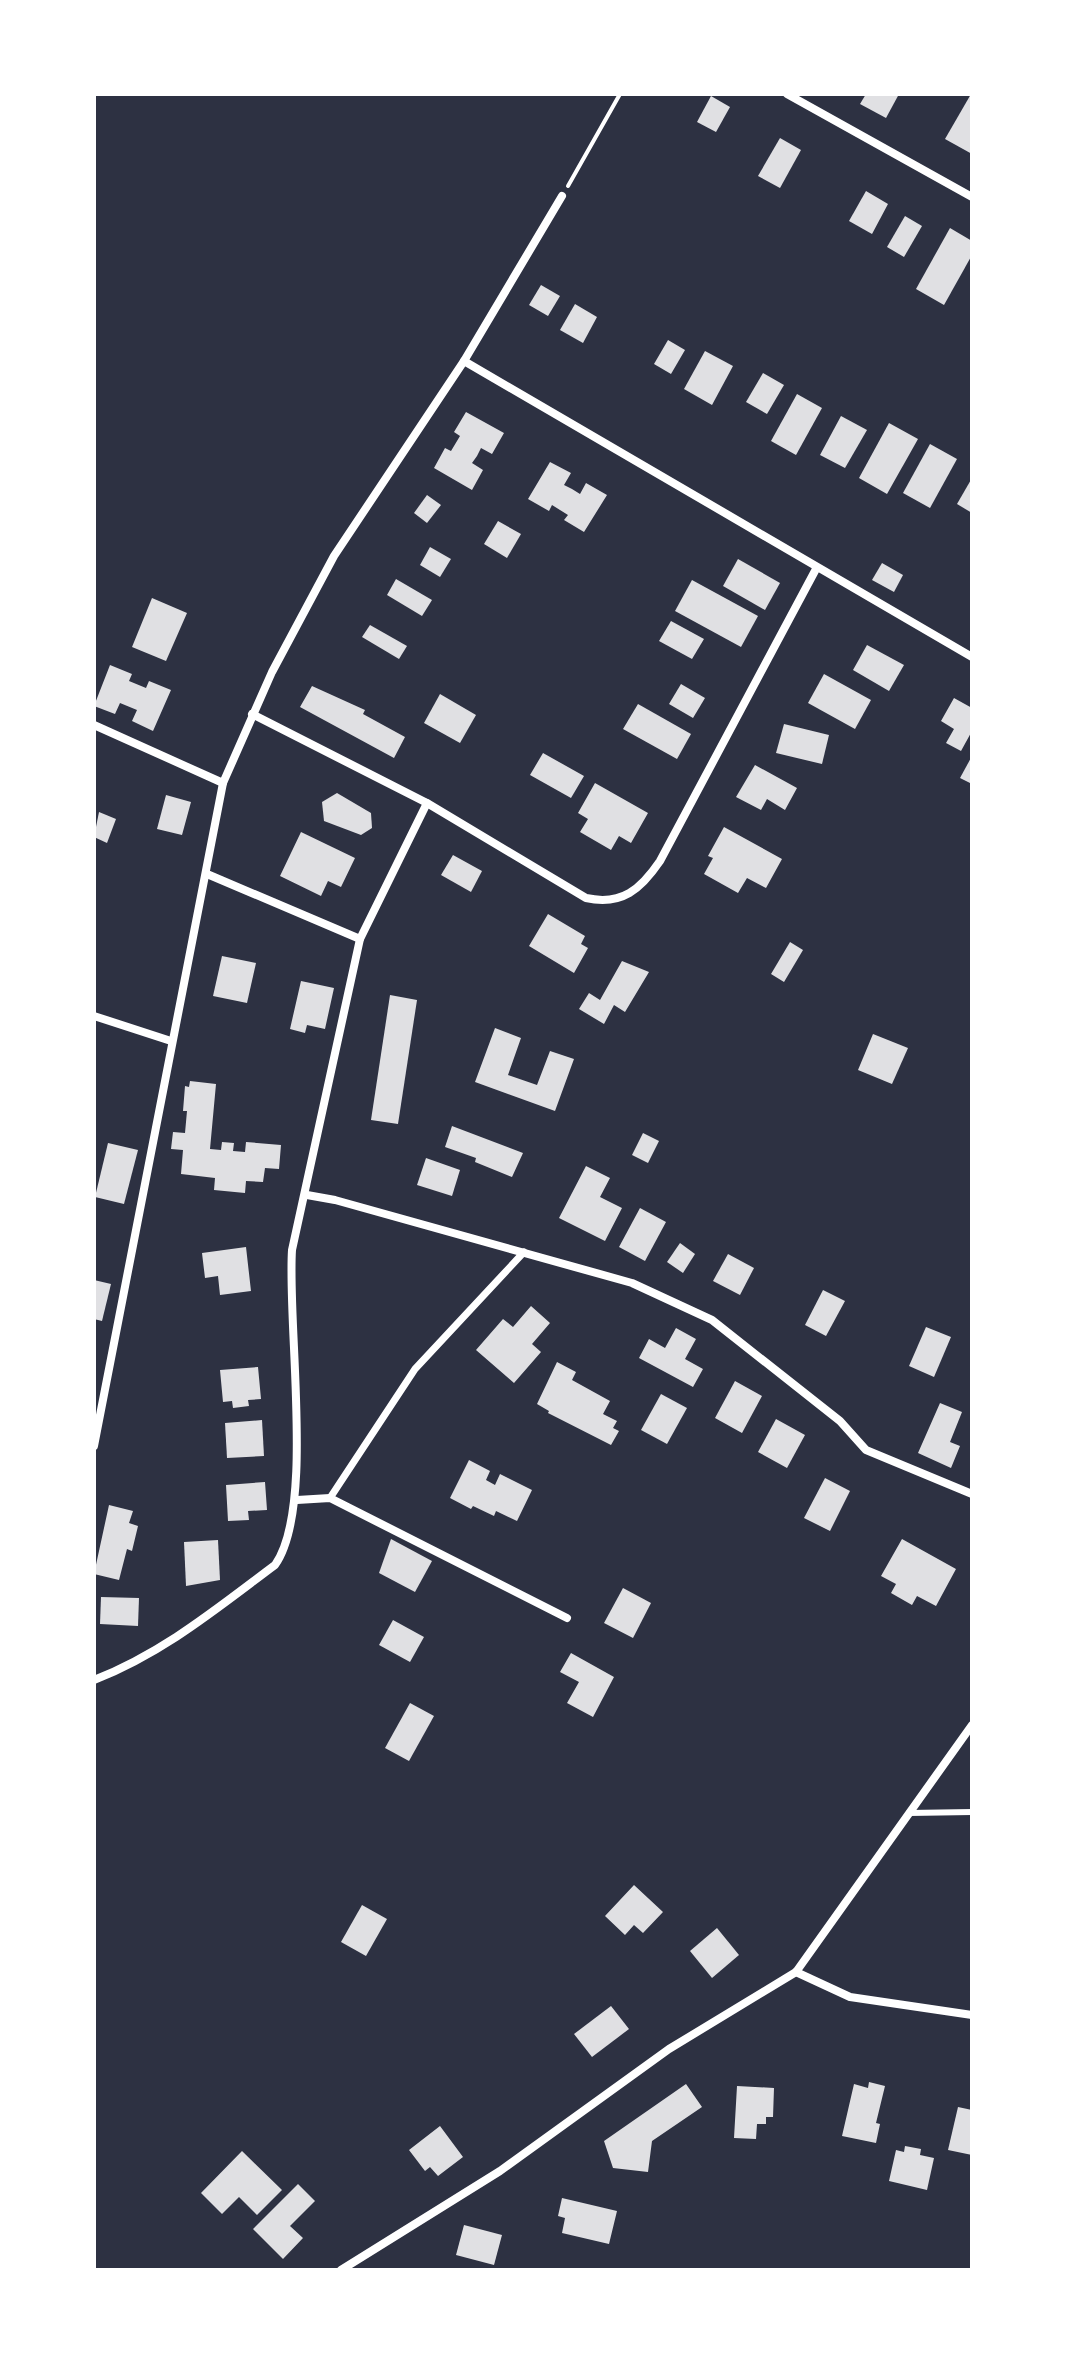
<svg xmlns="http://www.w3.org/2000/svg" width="1066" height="2364" viewBox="0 0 1066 2364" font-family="'Titillium Web',sans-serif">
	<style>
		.building { fill: #e0e0e3 }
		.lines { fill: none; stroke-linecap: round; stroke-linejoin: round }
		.path { stroke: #fff; stroke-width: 4 }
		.service { stroke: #fff; stroke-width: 6 }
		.pedestrian { stroke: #fff; stroke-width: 7 }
		.minor { stroke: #fff; stroke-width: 8 }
	</style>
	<rect width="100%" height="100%" fill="#2d3142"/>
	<g class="building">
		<polygon points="866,94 899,94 886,118 860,104"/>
		<polygon points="971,94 972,94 972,154 945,139"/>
		<polygon points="711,96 730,107 716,132 697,122"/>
		<polygon points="780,138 801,150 780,188 758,176"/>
		<polygon points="866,191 888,204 872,234 849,221"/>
		<polygon points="905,216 922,226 904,257 887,247"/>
		<polygon points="950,228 972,241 972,255 944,305 916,289"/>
		<polygon points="541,285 560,296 548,316 529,305"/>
		<polygon points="575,304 597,317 583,343 560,330"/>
		<polygon points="668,340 685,350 671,374 654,364"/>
		<polygon points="705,351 733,366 712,405 684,389"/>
		<polygon points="763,373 784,385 767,414 746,402"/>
		<polygon points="797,394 822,408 796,455 771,441"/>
		<polygon points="466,412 504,433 492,454 481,448 477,456 472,463 483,470 472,490 434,468 445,448 451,451 460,436 454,432"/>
		<polygon points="841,416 867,430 845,468 820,455"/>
		<polygon points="889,423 918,439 887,494 859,478"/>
		<polygon points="930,444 957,459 930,508 903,493"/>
		<polygon points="550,462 571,473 564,485 572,489 580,494 586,483 607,495 584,532 564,520 568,515 552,505 549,511 528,499"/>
		<polygon points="972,478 972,513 957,504"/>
		<polygon points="427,495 441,505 427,523 414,513"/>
		<polygon points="498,521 521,534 507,558 484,544"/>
		<polygon points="430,547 451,559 440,577 420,565"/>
		<polygon points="738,559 780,583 765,610 723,586"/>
		<polygon points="882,563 903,575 894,592 872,580"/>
		<polygon points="396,579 432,600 422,616 387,595"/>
		<polygon points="692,580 758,616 741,647 675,611"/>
		<polygon points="152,598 187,613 166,661 132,647"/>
		<polygon points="671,621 704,639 692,659 659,641"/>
		<polygon points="370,625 407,646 399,659 362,637"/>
		<polygon points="867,645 904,665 889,691 853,670"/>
		<polygon points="110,665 132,674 129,681 146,688 149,681 171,690 153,731 132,721 137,710 120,703 115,714 94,706"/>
		<polygon points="824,674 871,700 855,729 808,703"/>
		<polygon points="681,684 705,698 693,718 669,704"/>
		<polygon points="312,686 365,710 363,714 405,737 394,758 300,707"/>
		<polygon points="440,694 476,715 460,743 424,723"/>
		<polygon points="954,698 972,708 972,731 961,751 946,743 954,729 941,721"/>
		<polygon points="638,704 691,734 677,759 623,729"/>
		<polygon points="784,724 829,735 822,764 776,753"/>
		<polygon points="543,753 584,776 571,798 530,775"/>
		<polygon points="972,756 972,784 960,778"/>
		<polygon points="755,765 797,788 785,810 767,799 761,810 736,797"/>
		<polygon points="595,783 648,813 631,843 619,836 611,850 580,832 588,819 578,813"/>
		<polygon points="337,793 371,813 372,828 361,835 324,821 322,802"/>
		<polygon points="166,795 191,802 182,835 157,829"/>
		<polygon points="99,812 116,819 107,843 94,837"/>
		<polygon points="724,827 782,859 766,888 747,878 738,893 704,874 713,858 708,856"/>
		<polygon points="301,832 355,858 341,887 328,881 321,896 280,876"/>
		<polygon points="453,855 482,871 471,892 441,875"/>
		<polygon points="548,914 585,936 581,944 588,948 574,973 529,946"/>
		<polygon points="790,942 803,950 784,982 771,974"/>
		<polygon points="222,956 256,963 247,1003 213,996"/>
		<polygon points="622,961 649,972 625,1012 614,1005 604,1024 579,1009 589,993 600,1000"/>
		<polygon points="301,981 334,988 325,1029 307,1025 305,1033 290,1029"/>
		<polygon points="390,995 417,1000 398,1124 371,1120"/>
		<polygon points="495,1028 521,1038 508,1075 537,1085 550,1051 574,1059 555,1111 475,1082"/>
		<polygon points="873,1034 908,1048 892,1084 858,1070"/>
		<polygon points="190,1081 216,1084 210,1149 221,1150 222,1142 234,1143 233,1151 245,1152 246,1142 281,1145 279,1169 265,1168 263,1182 246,1181 245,1193 214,1190 215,1178 181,1174 183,1150 171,1149 173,1132 185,1133 187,1111 183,1111 185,1086 189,1087"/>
		<polygon points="452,1126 523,1153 512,1177 475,1162 476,1158 445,1147"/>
		<polygon points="643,1133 659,1141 648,1163 632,1155"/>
		<polygon points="108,1143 138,1150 124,1204 95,1197"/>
		<polygon points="426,1158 460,1170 452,1196 417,1185"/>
		<polygon points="586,1166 610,1178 600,1197 622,1208 605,1241 559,1218"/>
		<polygon points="640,1208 666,1222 645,1261 619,1247"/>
		<polygon points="680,1243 695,1254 683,1273 667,1262"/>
		<polygon points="246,1247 251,1291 220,1295 218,1276 205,1278 202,1253"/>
		<polygon points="728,1254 754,1268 740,1295 713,1281"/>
		<polygon points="94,1280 111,1284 102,1321 94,1319"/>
		<polygon points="823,1290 845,1301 826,1336 805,1325"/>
		<polygon points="531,1306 550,1323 532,1344 541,1352 514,1383 476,1350 503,1319 513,1327"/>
		<polygon points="926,1327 951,1337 934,1377 909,1366"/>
		<polygon points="676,1328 696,1339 685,1359 703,1369 693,1387 639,1358 649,1339 665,1348"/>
		<polygon points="557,1362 576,1372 572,1380 610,1401 603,1414 617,1421 613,1428 619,1431 611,1445 548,1413 549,1411 537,1404"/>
		<polygon points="258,1367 261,1399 248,1400 249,1406 233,1408 232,1401 223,1402 220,1370"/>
		<polygon points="735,1381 762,1396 742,1433 715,1418"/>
		<polygon points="661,1394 687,1408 667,1444 641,1430"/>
		<polygon points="940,1403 962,1412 950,1442 960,1446 951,1468 918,1453"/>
		<polygon points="776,1419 805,1435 787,1468 758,1452"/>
		<polygon points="262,1420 264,1456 227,1458 225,1423"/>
		<polygon points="469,1460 490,1471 486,1480 495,1485 500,1474 532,1490 517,1521 496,1511 494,1516 473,1506 471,1509 450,1498"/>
		<polygon points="825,1478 850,1491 830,1531 804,1518"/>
		<polygon points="265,1482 267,1510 248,1511 249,1520 228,1521 226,1485"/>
		<polygon points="109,1505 133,1511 129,1523 138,1526 132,1551 127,1549 119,1580 94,1574"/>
		<polygon points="391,1539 432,1561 415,1592 379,1573"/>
		<polygon points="902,1539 956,1569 936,1606 917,1596 912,1605 891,1593 896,1584 881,1576"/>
		<polygon points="218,1540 220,1580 186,1586 184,1542"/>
		<polygon points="623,1588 651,1603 633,1638 604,1623"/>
		<polygon points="101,1597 139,1598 138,1626 100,1624"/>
		<polygon points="393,1620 424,1637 410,1662 379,1645"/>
		<polygon points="571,1653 614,1677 593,1717 567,1703 579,1682 560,1672"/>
		<polygon points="410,1703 434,1716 409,1761 385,1748"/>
		<polygon points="634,1885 663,1912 643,1933 634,1925 625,1935 605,1916"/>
		<polygon points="362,1905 387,1919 366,1956 341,1942"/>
		<polygon points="717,1928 739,1955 712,1978 690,1951"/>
		<polygon points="611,2006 629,2029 592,2057 574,2034"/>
		<polygon points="869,2082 885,2086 876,2123 880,2124 876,2143 842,2136 854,2084 868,2088"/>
		<polygon points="686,2084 702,2107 652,2141 648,2172 613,2168 604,2141"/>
		<polygon points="737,2086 774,2088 773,2117 766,2117 766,2124 757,2124 756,2139 734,2138"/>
		<polygon points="958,2107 972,2110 972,2155 948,2150"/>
		<polygon points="440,2126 463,2157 438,2176 430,2167 425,2171 409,2150"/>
		<polygon points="905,2146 921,2149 920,2155 934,2158 927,2190 889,2181 896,2150 904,2152"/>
		<polygon points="242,2151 282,2190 257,2215 239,2197 222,2214 201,2193"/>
		<polygon points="298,2184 315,2201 290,2226 303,2238 283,2259 253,2229"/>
		<polygon points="562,2198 617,2211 609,2244 562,2233 565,2218 558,2216"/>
		<polygon points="464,2225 502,2235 494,2265 456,2255"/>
	</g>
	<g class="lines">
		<polyline class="path" points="568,186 620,94"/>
		<polyline class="service" points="909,1813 972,1812"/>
		<polyline class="pedestrian" points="330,1498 415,1369 524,1252"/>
		<g class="minor">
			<polyline points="787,94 972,197"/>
			<polyline points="464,361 972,657"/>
			<path d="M 252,714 L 427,803 L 586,898 C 622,906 641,889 660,861 L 816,569"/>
			<polyline points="94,725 223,783"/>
			<polyline points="207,874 360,939"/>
			<polyline points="94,1016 171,1041"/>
			<polyline points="307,1195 335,1200 632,1283 712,1320 840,1421 866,1450 972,1494"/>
			<polyline points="94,1446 223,783 272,672 334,556 464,361 562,196"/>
			<polyline points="297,1500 330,1498 567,1618"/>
			<path d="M 94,1680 C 163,1653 216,1609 275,1565 C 315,1509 287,1327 292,1250 L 360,939 L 427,803"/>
			<polyline points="796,1972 850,1997 972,2015"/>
			<polyline points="341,2270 500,2171 669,2049 796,1972 972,1725"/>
		</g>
	</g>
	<rect width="1066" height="2364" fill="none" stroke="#ffffff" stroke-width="192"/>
</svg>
